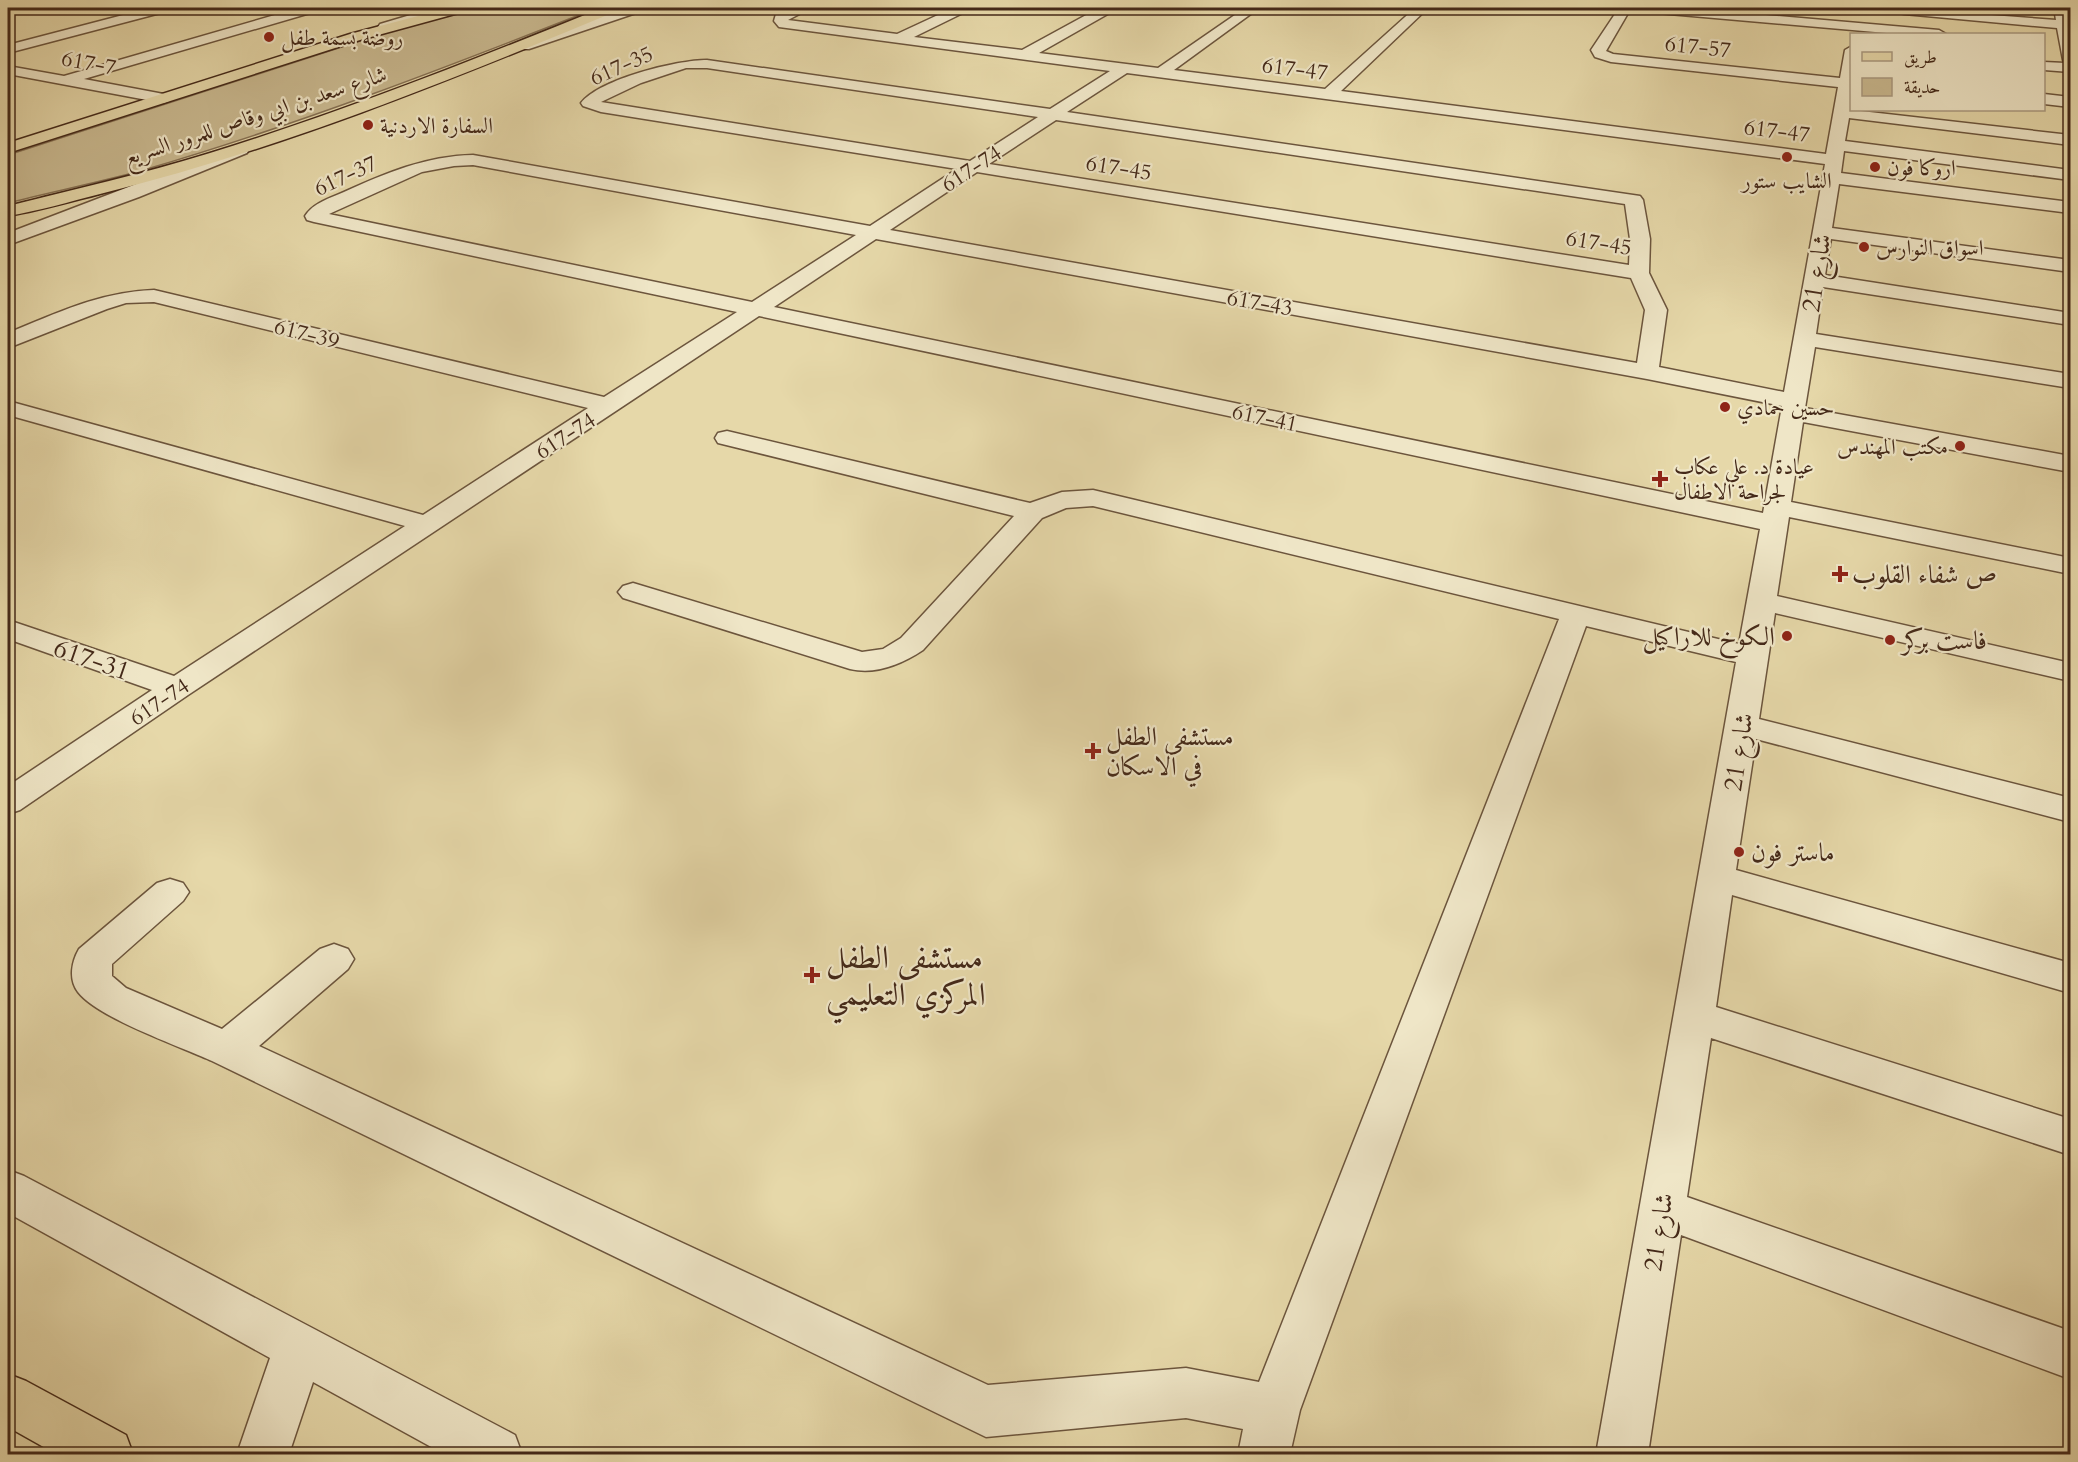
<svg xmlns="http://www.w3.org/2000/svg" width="2078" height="1462" viewBox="0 0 2078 1462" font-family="Cardo,Amiri,serif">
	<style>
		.green { fill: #caba91; stroke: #877255; stroke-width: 1.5 }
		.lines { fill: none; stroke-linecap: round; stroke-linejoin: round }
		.minor-casing { stroke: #6c553d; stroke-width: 3 }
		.major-casing { stroke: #442919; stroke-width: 3 }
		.highway-casing { stroke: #442919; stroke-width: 3 }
		.minor { fill: #efe6c7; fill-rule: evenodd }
		.major { fill: #e6d8a9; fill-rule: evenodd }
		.highway { fill: #e6d8a9; fill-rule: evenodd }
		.poi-dot { fill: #8f2418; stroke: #efe6c7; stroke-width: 2 }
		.labels { text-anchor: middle; stroke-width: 4.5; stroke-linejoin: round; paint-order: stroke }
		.far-poi-label { font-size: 22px; fill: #442919; stroke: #efe6c7; text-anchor: start }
		.far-street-label { font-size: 22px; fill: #442919; stroke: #efe6c7 }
		.street-label { font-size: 26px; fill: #442919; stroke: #efe6c7 }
		.poi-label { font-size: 26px; fill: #442919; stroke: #efe6c7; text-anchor: start }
		.near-poi-label { font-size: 32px; fill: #442919; stroke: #efe6c7; text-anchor: start }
	</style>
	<rect width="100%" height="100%" fill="#e6d8a9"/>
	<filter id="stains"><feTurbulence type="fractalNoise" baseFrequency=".00333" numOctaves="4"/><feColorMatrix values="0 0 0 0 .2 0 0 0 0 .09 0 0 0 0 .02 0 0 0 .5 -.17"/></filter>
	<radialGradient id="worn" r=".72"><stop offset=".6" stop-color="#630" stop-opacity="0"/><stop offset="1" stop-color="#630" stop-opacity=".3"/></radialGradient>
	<path class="green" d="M 475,8 L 597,8 C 447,67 295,126 140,171 C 96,183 51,192 8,203 L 8,155 L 391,31 Z"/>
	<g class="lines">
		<defs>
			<g id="minor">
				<polygon points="8,8 17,8 8,12"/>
				<polygon points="150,8 170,8 168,11 8,53 8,45"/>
				<polygon points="299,8 319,8 317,11 84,79 169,95 171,98 169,101 163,103 8,74 8,66 64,76"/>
				<polygon points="434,8 453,8 451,11 390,30 385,31 378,27 380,24"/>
				<polygon points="626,8 644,8 642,11 529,49 519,49 517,46 519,43"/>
				<path d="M 793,8 L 811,8 L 788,20 L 897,34 L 953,8 L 968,8 L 967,11 L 914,37 L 1022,50 L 1099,8 L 1114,8 L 1113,11 L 1039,53 L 1158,68 L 1245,8 L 1259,8 L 1174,70 L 1325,89 L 1415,8 L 1428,8 L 1341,91 L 1826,154 L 1838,87 L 1611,62 L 1595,57 L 1591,50 L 1619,8 L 1631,8 L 1606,51 L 1613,54 L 1840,78 L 1845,50 L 1852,46 L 1852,110 L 2070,135 L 2070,145 L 1849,118 L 1845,141 L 2070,170 L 2070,180 L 1844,151 L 1841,173 L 2070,202 L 2070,213 L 1839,184 L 1832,228 L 2070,260 L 2070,272 L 1831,239 L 1825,275 L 2070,313 L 2070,325 L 1823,287 L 1816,334 L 2070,374 L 2070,388 L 1815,347 L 1805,408 L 2070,456 L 2070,472 L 1803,422 L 1791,502 L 2070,558 L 2070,574 L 1789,517 L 1777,596 L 2070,663 L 2070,681 L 1775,613 L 1759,719 L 2070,798 L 2070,822 L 1756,739 L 1736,870 L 2070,963 L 2070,993 L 1732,895 L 1716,1007 L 2070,1119 L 2070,1155 L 1711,1038 L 1687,1197 L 2070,1331 L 2070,1379 L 1681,1235 L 1648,1454 L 1596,1454 L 1736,662 L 1586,626 L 1300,1410 L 1290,1454 L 1238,1454 L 1243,1429 L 1186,1418 L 986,1437 L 212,1061 C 179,1046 98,1018 78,992 C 68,979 72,961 79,949 L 157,883 L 170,879 L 183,883 L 189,892 L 183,901 L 112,964 L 112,976 L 126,988 L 222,1029 L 320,949 L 334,944 L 348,949 L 354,959 L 348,969 L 259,1046 L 988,1385 L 1186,1368 L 1259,1382 L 1559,619 L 1093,506 L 1066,508 L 1042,518 L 923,650 C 902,664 876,675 850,669 L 623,598 L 618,592 L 623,586 L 633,583 L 862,652 L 883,649 L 901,638 L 1014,516 L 718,443 L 715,438 L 718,433 L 727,431 L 1030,503 L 1062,492 L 1093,490 L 1739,644 L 1760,529 L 759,316 L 188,695 L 20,810 L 8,814 L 8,786 L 152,690 L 8,639 L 8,620 L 174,676 L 405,526 L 8,415 L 8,401 L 423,515 L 588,408 L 154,302 L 126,303 L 107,309 L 8,348 L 8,333 C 57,313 100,292 154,290 L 604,397 L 737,312 L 314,222 L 307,220 L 305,216 C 313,203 330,198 344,192 C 386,173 426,156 473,155 L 870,226 L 957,169 L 601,112 L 583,106 L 581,103 C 600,79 677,60 707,60 L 1050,109 L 1110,71 L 779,27 L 774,21 L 776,14 ZM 686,68 L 707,68 L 1038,117 L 970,161 L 601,102 L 641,83 ZM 1127,73 L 1825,164 L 1784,392 L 1659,367 L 1667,310 L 1649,273 L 1650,239 L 1643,200 L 1640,196 L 1067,112 ZM 1056,120 L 1625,204 L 1630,239 L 1629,265 L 989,164 ZM 473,165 L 856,235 L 752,302 L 329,214 L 422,172 L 454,166 ZM 977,172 L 1631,278 L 1645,310 L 1637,363 L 890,230 ZM 876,239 L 1647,379 L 1782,406 L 1763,513 L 774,307 Z"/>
				<polygon points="1639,8 1685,8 1939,30 1946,34 1898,34 1646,12"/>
				<polygon points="1899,8 2056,20 2054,8 2066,8 2070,25 2070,72 2044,70 2044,62 2065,63 2063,60 2057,28 1904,14 1899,13 1897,10"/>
				<polygon points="2044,94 2070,97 2070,107 2044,104"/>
				<polygon points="241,144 247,145 249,149 247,153 139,197 8,245 8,233"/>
				<polygon points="8,1170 24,1176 515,1435 522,1454 444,1454 313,1382 289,1454 237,1454 270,1358 8,1213"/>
			</g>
			<polygon id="major" points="8,1374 26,1381 126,1435 133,1454 56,1454 8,1427"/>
			<g id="highway">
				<polygon points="448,8 468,8 466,11 360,40 8,153 8,143 350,34"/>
				<path d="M 602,8 L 619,8 L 617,11 C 448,81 278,150 100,194 C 69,202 38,211 8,216 L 8,206 C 75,189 143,174 210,153 C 343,112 473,60 602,8 Z"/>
			</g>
		</defs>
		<use href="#minor" class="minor-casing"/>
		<use href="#major" class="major-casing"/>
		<use href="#highway" class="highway-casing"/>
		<use href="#minor" class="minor"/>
		<use href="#major" class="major"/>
		<use href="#highway" class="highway"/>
	</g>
	<g class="poi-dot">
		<circle cx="269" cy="37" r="6"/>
		<circle cx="368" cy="125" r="6"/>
		<circle cx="1787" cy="157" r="6"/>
		<circle cx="1875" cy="167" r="6"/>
		<circle cx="1864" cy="247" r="6"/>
		<circle cx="1725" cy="407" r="6"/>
		<circle cx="1960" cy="446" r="6"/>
		<path d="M1657 470h6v6h6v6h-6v6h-6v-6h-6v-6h6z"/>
		<path d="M1837 565h6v6h6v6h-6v6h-6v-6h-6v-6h6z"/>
		<circle cx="1787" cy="636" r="6"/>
		<circle cx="1890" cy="640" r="6"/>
		<path d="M1090 742h6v6h6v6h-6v6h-6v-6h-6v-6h6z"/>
		<circle cx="1739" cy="852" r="6"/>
		<path d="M809 966h6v6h6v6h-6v6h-6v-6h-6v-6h6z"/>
	</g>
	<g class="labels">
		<g class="far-poi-label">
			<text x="281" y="45">روضة بسمة طفل</text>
			<text x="380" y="133">السفارة الاردنية</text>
			<text x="1887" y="175">اروكا فون</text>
			<text x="1787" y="188" text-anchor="middle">الشايب ستور</text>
			<text x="1876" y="255">اسواق النوارس</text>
			<text x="1737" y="415">حسين حمادي</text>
			<text x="1948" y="454" text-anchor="end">مكتب المهندس</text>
			<text x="1674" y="474">عيادة د. علي عكاب<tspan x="1674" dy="25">لجراحة الاطفال</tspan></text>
		</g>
		<g class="far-street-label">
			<text transform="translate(1698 46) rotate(6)" y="8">617-57</text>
			<text transform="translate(89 62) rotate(10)" y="8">617-7</text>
			<text transform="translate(621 65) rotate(-24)" y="8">617-35</text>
			<text transform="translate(1295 68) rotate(7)" y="8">617-47</text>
			<text transform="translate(255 115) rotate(-18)" y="8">شارع سعد بن ابي وقاص للمرور السريع</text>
			<text transform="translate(1777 130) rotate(7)" y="8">617-47</text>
			<text transform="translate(1119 167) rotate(9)" y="8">617-45</text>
			<text transform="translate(971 168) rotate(-33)" y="8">617-74</text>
			<text transform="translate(345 175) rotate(-25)" y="8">617-37</text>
			<text transform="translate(1599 242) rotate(9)" y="8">617-45</text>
			<text transform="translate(1260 302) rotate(10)" y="8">617-43</text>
			<text transform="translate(307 333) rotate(14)" y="8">617-39</text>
			<text transform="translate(1265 417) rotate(12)" y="8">617-41</text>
			<text transform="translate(565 435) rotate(-33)" y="8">617-74</text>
			<text transform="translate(159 701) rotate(-34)" y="8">617-74</text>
		</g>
		<g class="street-label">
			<text transform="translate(1816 273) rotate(-81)" y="9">شارع 21</text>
			<text transform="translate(92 659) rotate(19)" y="9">617-31</text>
			<text transform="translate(1738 752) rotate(-81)" y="9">شارع 21</text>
			<text transform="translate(1658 1232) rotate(-81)" y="9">شارع 21</text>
		</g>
		<g class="poi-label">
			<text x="1852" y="583">ص شفاء القلوب</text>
			<text x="1775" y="645" text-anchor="end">الكوخ للاراكيل</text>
			<text x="1902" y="649">فاست بركر</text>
			<text x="1106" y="745">مستشفى الطفل<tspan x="1106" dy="30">في الاسكان</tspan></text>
			<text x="1751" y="861">ماستر فون</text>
		</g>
		<g class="near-poi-label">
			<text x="826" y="968">مستشفى الطفل<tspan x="826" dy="37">المركزي التعليمي</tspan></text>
		</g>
	</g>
	<rect width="2078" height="1462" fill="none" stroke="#e6d8a9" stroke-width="30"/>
	<rect x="9" y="9" width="2060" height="1444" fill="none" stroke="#442919" stroke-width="3"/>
	<rect x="15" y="15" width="2048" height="1432" fill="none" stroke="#442919" stroke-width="1.5"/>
	<rect x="1850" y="33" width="195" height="78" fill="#efe6c7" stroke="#ab9a81" stroke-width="1.5"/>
	<rect x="1862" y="52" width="30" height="9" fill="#e6d8a9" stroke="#ab9a81" stroke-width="1.5"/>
	<text x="1904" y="63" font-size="18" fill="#442919">طريق</text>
	<rect x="1862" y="78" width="30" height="18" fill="#caba91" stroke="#ab9a81" stroke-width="1.5"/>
	<text x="1904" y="93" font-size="18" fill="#442919">حديقة</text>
	<rect width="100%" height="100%" filter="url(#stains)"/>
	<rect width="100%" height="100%" fill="url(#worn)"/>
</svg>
